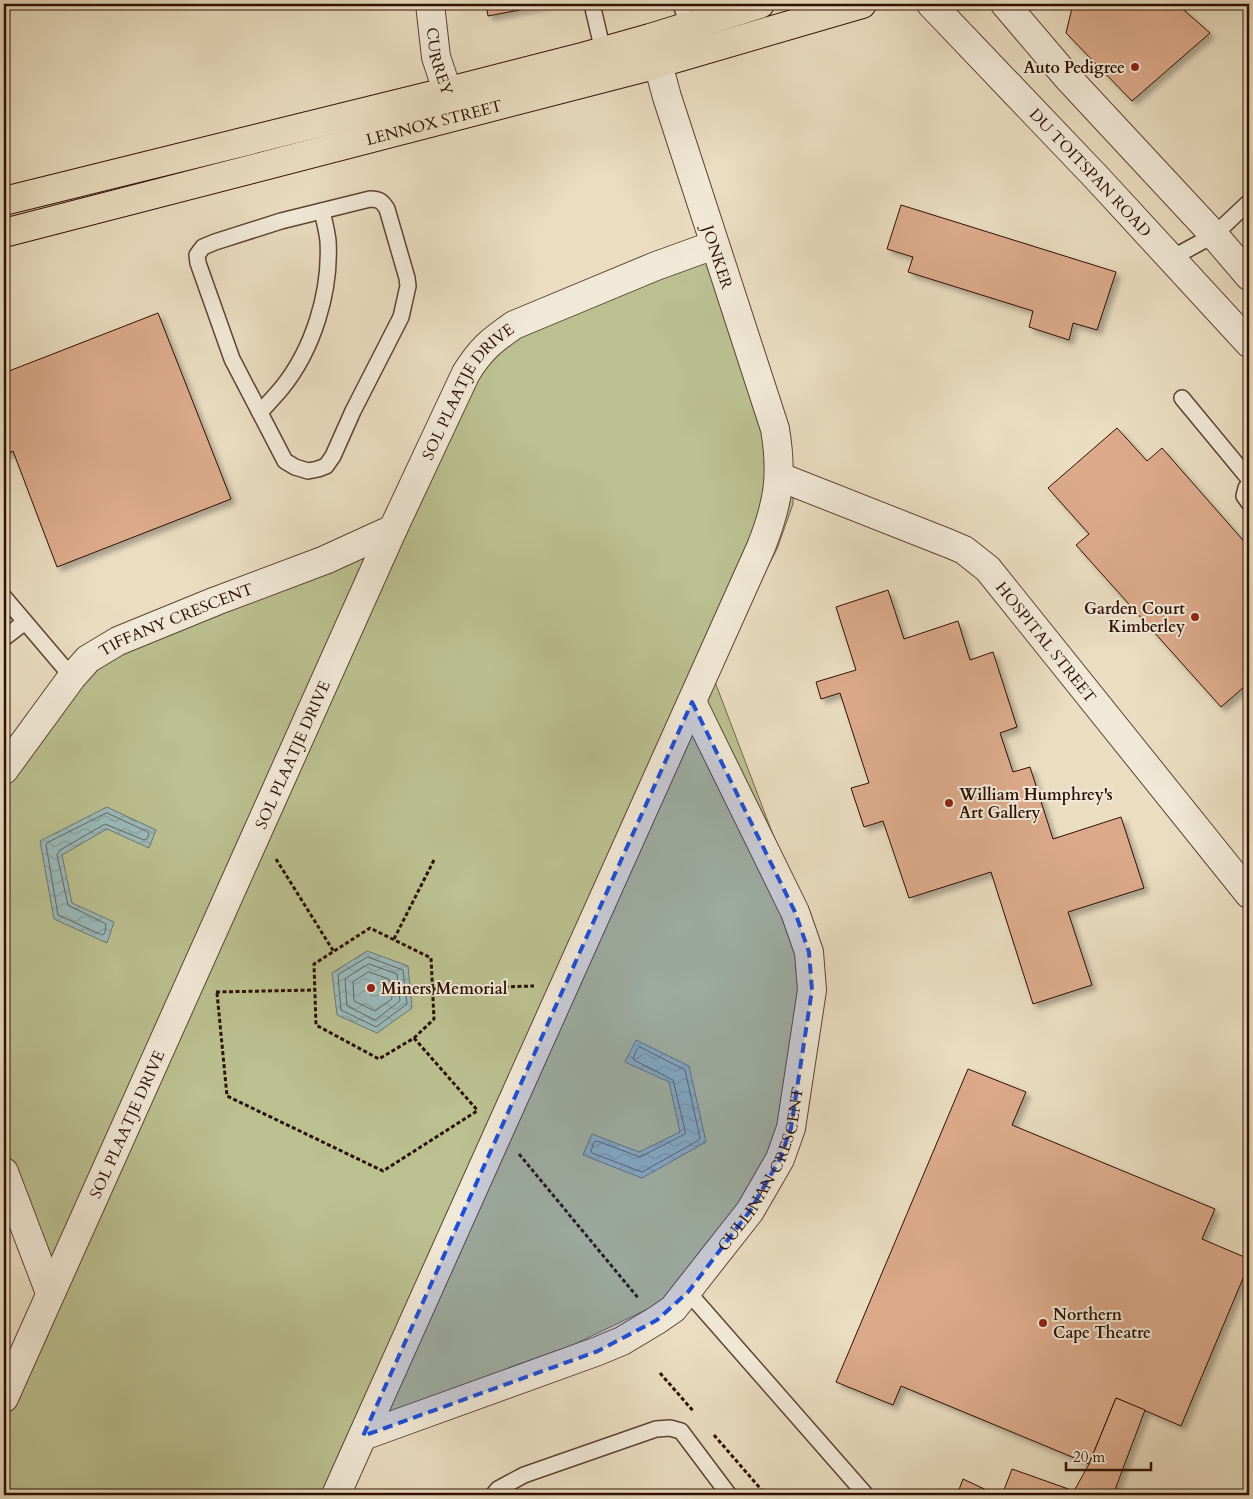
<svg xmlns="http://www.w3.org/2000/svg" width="1253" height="1499" viewBox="0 0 1253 1499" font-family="Cardo,serif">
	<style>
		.green { fill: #bbc090; stroke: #74684a }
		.water { fill: url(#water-waves); stroke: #6f7671 }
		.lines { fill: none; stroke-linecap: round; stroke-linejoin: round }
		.shore { stroke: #64655f; stroke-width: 1 }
		.building { fill: #dcaa8b; stroke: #2e1003; filter: url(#shadow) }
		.service-casing { stroke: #5d4332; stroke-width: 18 }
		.minor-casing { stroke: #5d4332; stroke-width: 30 }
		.tertiary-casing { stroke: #5d4332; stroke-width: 30 }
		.trunk-casing { stroke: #2e1003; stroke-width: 30 }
		.path { stroke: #2e1003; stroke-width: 3; stroke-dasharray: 4 2.5; stroke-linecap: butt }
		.service { stroke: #f1e9d7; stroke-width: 15 }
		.minor { stroke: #f1e9d7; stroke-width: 28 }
		.tertiary { stroke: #f1e9d7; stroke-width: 28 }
		.trunk { stroke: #eaddc1; stroke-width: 28 }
		.marked { fill: #1d4ed8; fill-opacity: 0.2; stroke: #1d4ed8; stroke-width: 4; stroke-dasharray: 10 6; stroke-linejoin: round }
		.poi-dot { fill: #8f2418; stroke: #f1e9d7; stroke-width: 2 }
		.labels { text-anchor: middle; stroke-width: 4; stroke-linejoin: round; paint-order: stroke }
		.street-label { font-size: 16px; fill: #2e1003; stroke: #f1e9d7 }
		.poi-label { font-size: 16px; font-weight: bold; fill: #2e1003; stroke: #f1e9d7; text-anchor: start }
	</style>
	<defs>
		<pattern id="water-waves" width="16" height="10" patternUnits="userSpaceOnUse" patternTransform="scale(1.25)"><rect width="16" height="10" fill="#9ababb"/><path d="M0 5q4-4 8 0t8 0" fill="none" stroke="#859f9f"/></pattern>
		<filter id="shadow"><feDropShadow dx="4.5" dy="4.5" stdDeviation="2.5" flood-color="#0004"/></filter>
	</defs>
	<rect width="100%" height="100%" fill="#eaddc1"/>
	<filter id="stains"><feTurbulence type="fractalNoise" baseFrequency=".004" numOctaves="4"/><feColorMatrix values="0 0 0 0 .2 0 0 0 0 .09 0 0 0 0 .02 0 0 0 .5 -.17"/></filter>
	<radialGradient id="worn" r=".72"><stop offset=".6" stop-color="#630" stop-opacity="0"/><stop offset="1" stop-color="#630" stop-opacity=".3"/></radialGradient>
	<polygon class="green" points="727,248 793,466 793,504 777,549 712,674 824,969 790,1149 704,1282 481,1389 362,1432 333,1495 4,1495 4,1419 56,1291 20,1202 4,1158 4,779 91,662 405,521 489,341"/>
	<g class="water">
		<polygon points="107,807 156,830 149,848 107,829 62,855 72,903 114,922 107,943 54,919 40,841"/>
		<polygon points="367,951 408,966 412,1008 377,1033 337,1015 332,973"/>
		<polygon points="636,1040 689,1066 706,1142 642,1178 583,1155 592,1134 639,1152 680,1132 669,1082 625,1062"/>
	</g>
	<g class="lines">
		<g class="shore">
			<polygon points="107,813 148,832 149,834 147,839 144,840 105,824 60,850 57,855 68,905 106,924 105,933 102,935 58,915 46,845 47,843"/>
			<polygon points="368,957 403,970 407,1004 376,1027 341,1010 338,975"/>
			<polygon points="369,964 397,974 400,1001 375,1020 347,1006 345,979"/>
			<polygon points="369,972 389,979 390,981 392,999 375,1011 354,1001 353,982"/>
			<polygon points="640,1047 685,1070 700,1138 699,1140 642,1172 592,1153 591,1151 594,1142 597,1141 640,1157 685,1134 685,1130 673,1080 634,1060 633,1058 637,1049"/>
		</g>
	</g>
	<g class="building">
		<polygon points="486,4 551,4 488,16"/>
		<polygon points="1073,4 1177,4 1210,33 1132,101 1066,33"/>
		<polygon points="901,205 1116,272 1097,330 1073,323 1069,340 1029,327 1033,311 908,272 913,257 887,249"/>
		<polygon points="158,313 231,499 57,567 13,451 4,455 4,373"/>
		<polygon points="1117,428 1147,461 1162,448 1249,547 1249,693 1244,687 1221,707 1076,545 1089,534 1048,488"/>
		<polygon points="888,590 904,639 958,621 970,660 993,652 1017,727 1000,733 1013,772 1030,767 1053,839 1121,817 1144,888 1068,912 1092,985 1033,1004 991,872 909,898 883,821 864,827 851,788 869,783 840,693 821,699 816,682 856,670 836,607"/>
		<polygon points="968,1069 1026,1092 1012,1125 1215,1209 1202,1239 1249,1259 1249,1264 1181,1426 1116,1398 1089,1464 901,1386 893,1405 836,1382"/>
		<polygon points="1116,1398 1145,1410 1113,1495 1002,1495 1012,1469 1074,1491 1089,1464"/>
		<polygon points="963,1479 997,1495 957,1495"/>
	</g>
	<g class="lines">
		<defs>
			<g id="service">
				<polyline points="592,4 603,51"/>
				<polyline points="681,4 688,26"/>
				<path d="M 370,199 C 379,199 382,201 387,209 L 407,278 L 408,286 L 401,317 L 353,411 L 333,456 L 326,466 L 318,469 L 308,471 L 295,467 L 285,461 L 232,359 L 198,263 L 197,255 L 203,247 L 215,242 L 281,221 Z"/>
				<polyline points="1170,259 1214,235 1249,202"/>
				<polyline points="1182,398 1249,479"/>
				<path d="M 260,412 C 267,405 274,397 281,389 C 313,350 331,292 328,241 C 327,231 324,220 322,211"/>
				<polyline points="1249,484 1246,488 1244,496 1249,503"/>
				<polyline points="4,597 72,677"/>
				<polyline points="4,638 25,622"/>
				<polyline points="688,1292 866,1495"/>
				<polyline points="493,1495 498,1489 524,1475 656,1429 670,1428 681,1431 729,1495"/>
			</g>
			<g id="minor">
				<path id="s1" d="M 430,4 L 436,57 L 455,114"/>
				<path id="s2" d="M 780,477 L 950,544 L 964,550 L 988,569 L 1249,894"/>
				<path id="s3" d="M 4,770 L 72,677 L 88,659 L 118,641 L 216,601 L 325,560 L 393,529"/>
				<polyline points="4,1172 50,1293"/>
				<path id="s4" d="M 4,1398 L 393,529 L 466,373 C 481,349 491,341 514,325 L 656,266 L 714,245"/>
				<path id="s5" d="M 363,1436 L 598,1351 L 622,1341 L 657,1320 L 673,1309 L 750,1211 L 780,1159 L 791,1128 L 812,990 L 809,952 L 795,912 L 692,702"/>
				<path d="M 336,1495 L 761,547 C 778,504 783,476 775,429 L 667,97 L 652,42"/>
			</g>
			<g id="tertiary">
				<path id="s6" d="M 931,4 L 1097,178 L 1249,343"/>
				<polyline points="1005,4 1068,78 1214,235 1249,276"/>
			</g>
			<g id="trunk">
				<polyline points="4,201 449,91 586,56 650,38 760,4"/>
				<path id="s7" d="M 4,233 L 639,69 L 862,4"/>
			</g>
		</defs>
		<use href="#service" class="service-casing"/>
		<use href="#minor" class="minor-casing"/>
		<use href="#tertiary" class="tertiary-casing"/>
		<use href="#trunk" class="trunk-casing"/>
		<g class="path">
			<polyline points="276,859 334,952"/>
			<polyline points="394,939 434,860"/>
			<polyline points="433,989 534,986"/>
			<polyline points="216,992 315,990"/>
			<polyline points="217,993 227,1096 383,1171 477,1111"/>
			<polyline points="414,1038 434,1019 431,958 370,928 314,964 316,1025 379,1059 414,1038 478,1111"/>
			<polyline points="519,1154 639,1299"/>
			<polyline points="660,1373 694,1412"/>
			<polyline points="714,1435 766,1495"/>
		</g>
		<use href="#service" class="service"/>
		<use href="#minor" class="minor"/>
		<use href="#tertiary" class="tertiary"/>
		<use href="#trunk" class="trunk"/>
	</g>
	<path class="marked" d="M 692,702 L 795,912 L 809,952 L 812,990 L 791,1128 L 780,1159 L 750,1211 L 688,1292 L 657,1320 L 598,1351 L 363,1436 Z"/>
	<g class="poi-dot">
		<circle cx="1135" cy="67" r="5"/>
		<circle cx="1195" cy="617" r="5"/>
		<circle cx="949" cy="803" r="5"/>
		<circle cx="371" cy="988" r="5"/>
		<circle cx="1043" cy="1323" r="5"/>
	</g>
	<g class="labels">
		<g class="street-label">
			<text dy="6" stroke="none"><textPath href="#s1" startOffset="58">CURREY</textPath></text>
			<text dy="6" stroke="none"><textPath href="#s7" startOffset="444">LENNOX STREET</textPath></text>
			<text dy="6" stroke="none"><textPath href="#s6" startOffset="232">DU TOITSPAN ROAD</textPath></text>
			<text transform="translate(718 257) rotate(72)" y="6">JONKER</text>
			<text dy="6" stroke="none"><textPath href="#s4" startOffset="1110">SOL PLAATJE DRIVE</textPath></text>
			<text dy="6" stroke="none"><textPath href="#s3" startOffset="236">TIFFANY CRESCENT</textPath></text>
			<text dy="6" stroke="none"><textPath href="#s2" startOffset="322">HOSPITAL STREET</textPath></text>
			<text dy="6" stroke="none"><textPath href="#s4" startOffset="705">SOL PLAATJE DRIVE</textPath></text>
			<text dy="6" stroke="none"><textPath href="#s4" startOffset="300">SOL PLAATJE DRIVE</textPath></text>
			<text dy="6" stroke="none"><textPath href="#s5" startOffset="504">CULLINAN CRESCENT</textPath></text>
		</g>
		<g class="poi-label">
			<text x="1125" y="73" text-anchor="end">Auto Pedigree</text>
			<text x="1185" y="614" text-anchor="end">Garden Court<tspan x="1185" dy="18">Kimberley</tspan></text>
			<text x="959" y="800">William Humphrey's<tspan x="959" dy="18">Art Gallery</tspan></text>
			<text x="381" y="994">Miners Memorial</text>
			<text x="1053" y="1320">Northern<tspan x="1053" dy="18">Cape Theatre</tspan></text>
		</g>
	</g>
	<rect width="1253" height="1499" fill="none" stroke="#eaddc1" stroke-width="20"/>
	<rect x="5" y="5" width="1243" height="1489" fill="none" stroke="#2e1003" stroke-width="2.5"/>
	<rect x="10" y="10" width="1233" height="1479" fill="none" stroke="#2e1003"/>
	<path d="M1066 1462v8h85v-8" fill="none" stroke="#2e1003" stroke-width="2.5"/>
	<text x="1073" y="1462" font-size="15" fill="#2e1003" stroke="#f1e9d7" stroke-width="4" paint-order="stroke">20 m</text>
	<rect width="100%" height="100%" filter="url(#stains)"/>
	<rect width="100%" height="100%" fill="url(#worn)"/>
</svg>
